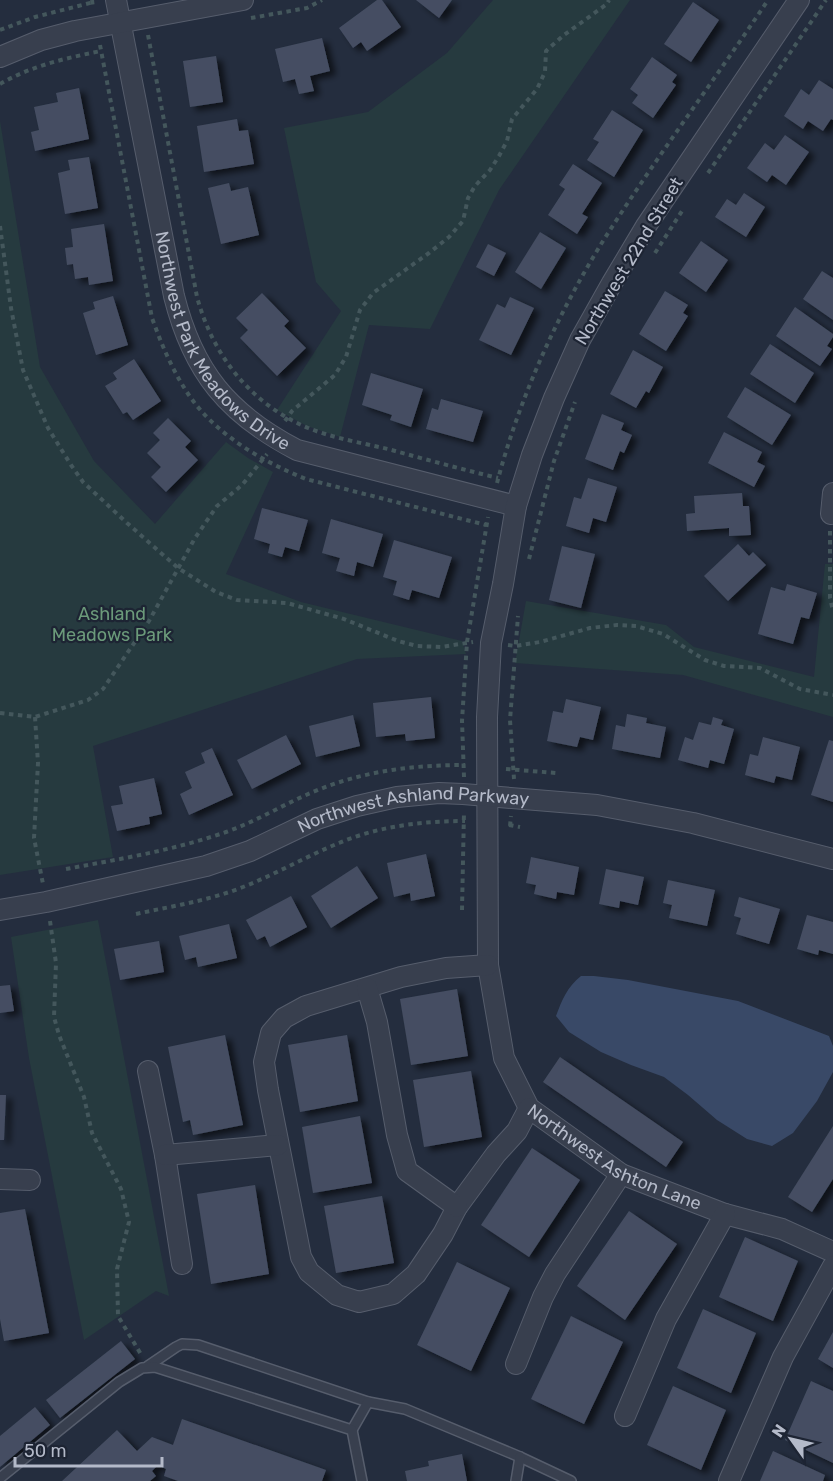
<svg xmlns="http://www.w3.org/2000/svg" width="833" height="1481" viewBox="0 0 833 1481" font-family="Rubik,sans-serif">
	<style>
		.green { fill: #263a3f }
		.water { fill: #394967 }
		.building { fill: #454e62; filter: url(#shadow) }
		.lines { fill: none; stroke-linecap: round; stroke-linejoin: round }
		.service-casing { stroke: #565d6c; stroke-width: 12 }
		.minor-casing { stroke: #565d6c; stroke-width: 22 }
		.path { stroke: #44575c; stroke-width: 4; stroke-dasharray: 4.5 4.5; stroke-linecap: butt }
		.service { stroke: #383f4e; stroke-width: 9 }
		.minor { stroke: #383f4e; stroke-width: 20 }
		.labels { text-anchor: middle; stroke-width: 4.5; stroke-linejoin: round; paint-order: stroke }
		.street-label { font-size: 18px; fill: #b4bac9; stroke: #1d2433 }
		.park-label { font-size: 18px; fill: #6b9a7a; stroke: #1d2433 }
	</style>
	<defs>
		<filter id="shadow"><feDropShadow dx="6" dy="4" stdDeviation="3" flood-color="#0009"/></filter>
	</defs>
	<rect width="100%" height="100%" fill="#242d3e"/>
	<g class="green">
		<polygon points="493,0 630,0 499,190 430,329 369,325 340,437 307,426 277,410 341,311 316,282 284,128 368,112 447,53"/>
		<polygon points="0,121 40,367 94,461 155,524 226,442 248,458 273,472 226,574 301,602 462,641 466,654 357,659 93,746 113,857 0,875"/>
		<polygon points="825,564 833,564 833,717 683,675 515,663 526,601 666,625 694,647 814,677"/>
		<polygon points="98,920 169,1296 156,1291 84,1340 29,1058 11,937"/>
	</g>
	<path class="water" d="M 581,976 L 594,976 L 628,980 L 738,1001 L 829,1036 L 833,1046 L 833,1072 L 817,1101 L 793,1133 L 772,1146 L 747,1139 L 717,1120 L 688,1095 L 664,1077 L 631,1065 L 601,1052 L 569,1032 L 556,1016 C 562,1000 567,987 581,976 Z"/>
	<g class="building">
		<polygon points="377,0 382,0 401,27 367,51 361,42 353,48 339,28"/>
		<polygon points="416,0 452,0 439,18"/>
		<polygon points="693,2 719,20 691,62 664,44"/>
		<polygon points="322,38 330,71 310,76 314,91 299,94 295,79 283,82 275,49"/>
		<polygon points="216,56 223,102 190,107 183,61"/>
		<polygon points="652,57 677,75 672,82 676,85 653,118 632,103 638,95 630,89"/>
		<polygon points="819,80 833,89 833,120 831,119 823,131 808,121 803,129 784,116 801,89 809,95"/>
		<polygon points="79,88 89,139 35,151 31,132 39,130 34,107 58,102 56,93"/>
		<polygon points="612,110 643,130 614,177 587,160 599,142 593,139"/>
		<polygon points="237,119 239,131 248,130 254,164 204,172 197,126"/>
		<polygon points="785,135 809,152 786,185 772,175 767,182 747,168 765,143 774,150"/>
		<polygon points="89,157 98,208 65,214 58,173 70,170 68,160"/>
		<polygon points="573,164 602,183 582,214 588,217 577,234 548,215 565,189 559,185"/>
		<polygon points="229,183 231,191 248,187 259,235 221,244 208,188"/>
		<polygon points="744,193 765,207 746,237 715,217 727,199 736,205"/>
		<polygon points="104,224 113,281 89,285 88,277 75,279 73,264 67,265 65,248 73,247 71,229"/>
		<polygon points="540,232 566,248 541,289 515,272"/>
		<polygon points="701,241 728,260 706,292 679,273"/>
		<polygon points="488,244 506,253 494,276 476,267"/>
		<polygon points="822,271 833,278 833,320 803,299"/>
		<polygon points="665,291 688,305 683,313 688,316 666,351 639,334"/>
		<polygon points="262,293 289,321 284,326 306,348 277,376 240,338 248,330 236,318"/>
		<polygon points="113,296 128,345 96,355 83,313 95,309 93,302"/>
		<polygon points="510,297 534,308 511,355 479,340 497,304 505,308"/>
		<polygon points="795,307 833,334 833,337 827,346 832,349 820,366 776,336"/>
		<polygon points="770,344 814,373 795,403 750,374"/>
		<polygon points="633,350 663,367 649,393 646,391 636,408 610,394"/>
		<polygon points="134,359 161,401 133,420 127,412 123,414 105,386 117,379 113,373"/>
		<polygon points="371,373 423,389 411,427 390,420 392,415 362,405"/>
		<polygon points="745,387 791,415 772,445 727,417"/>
		<polygon points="441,399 483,411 473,442 426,429 432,408 438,410"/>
		<polygon points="602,414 624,423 621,430 632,435 624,453 620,451 613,470 585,459"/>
		<polygon points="168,418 191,441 185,447 198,460 166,492 151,477 161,467 147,453 160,440 153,433"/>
		<polygon points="724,432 762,452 757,462 765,466 754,487 708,463"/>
		<polygon points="588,478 617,487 606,522 593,518 589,533 566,526 574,497 581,499"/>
		<polygon points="742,493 743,506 749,506 751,535 729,536 729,528 687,531 686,514 695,513 694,496"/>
		<polygon points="262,508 308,520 299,551 285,547 282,557 268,553 270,544 254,539"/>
		<polygon points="331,519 383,534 373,567 357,562 354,576 336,571 340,558 322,553"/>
		<polygon points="394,540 452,557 439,598 412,590 409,600 393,595 397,581 383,577"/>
		<polygon points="738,544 749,556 753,552 766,565 728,601 704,576"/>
		<polygon points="562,546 595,554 581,608 549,600"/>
		<polygon points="787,584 817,593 809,619 801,617 793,644 758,634 771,587 785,591"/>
		<polygon points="431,697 435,738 406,741 405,734 376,737 373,703"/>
		<polygon points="566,699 601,707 593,740 580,737 577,747 547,741 553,711 563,713"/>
		<polygon points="627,714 647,718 646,723 666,727 660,758 612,749 616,725 625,727"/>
		<polygon points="353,715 360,746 316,757 309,726"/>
		<polygon points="713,717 723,720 721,725 734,729 724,764 710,760 708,768 678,760 685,737 693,740 699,722 711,725"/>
		<polygon points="286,735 301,764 252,789 237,760"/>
		<polygon points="763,737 800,747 792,780 776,776 774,783 745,775 750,754 758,756"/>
		<polygon points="829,740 833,741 833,802 811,795"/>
		<polygon points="212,748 233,795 189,815 180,794 192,788 185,772 205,763 201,753"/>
		<polygon points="154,778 162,814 149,817 150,824 117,831 111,806 123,804 119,786"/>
		<polygon points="426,854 435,896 411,901 410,893 394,897 387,863"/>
		<polygon points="531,857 579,867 574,895 557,892 556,899 534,894 536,885 526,883"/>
		<polygon points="357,866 378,898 331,928 311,896"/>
		<polygon points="606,869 644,877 638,905 620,901 619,908 599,904"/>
		<polygon points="668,880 715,890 707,926 669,918 672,905 663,903"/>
		<polygon points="291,896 307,927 270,947 265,936 257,940 246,920"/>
		<polygon points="739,897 780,909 769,944 736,934 741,918 734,916"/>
		<polygon points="807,915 833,922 833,954 819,950 818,955 797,949"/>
		<polygon points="229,924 237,958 198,967 196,957 185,960 179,936"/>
		<polygon points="159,941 164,972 120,980 114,949"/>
		<polygon points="10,985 14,1011 0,1013 0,986"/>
		<polygon points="457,989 468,1056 411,1065 400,999"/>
		<polygon points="225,1035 243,1125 193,1135 190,1120 183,1122 168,1047"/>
		<polygon points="347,1035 358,1101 300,1112 288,1045"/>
		<polygon points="560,1057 683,1142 666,1167 543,1082"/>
		<polygon points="471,1071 482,1137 424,1147 413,1080"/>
		<polygon points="0,1095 6,1095 4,1140 0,1140"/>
		<polygon points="360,1116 372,1183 313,1193 302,1127"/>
		<polygon points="833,1126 833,1179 812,1212 788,1197"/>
		<polygon points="532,1148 580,1180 529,1257 481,1225"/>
		<polygon points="255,1185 269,1274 211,1284 197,1194"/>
		<polygon points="382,1196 394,1263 336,1273 324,1206"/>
		<polygon points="25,1209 49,1333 4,1341 0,1319 0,1213"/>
		<polygon points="629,1211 677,1244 625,1320 577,1286"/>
		<polygon points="745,1237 798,1261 773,1321 719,1297"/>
		<polygon points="457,1262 510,1288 471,1371 417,1345"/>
		<polygon points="703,1309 756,1333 731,1393 677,1368"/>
		<polygon points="571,1316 623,1342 584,1424 531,1399"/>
		<polygon points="833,1332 833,1368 818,1359"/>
		<polygon points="121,1341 135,1359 60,1418 46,1400"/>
		<polygon points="811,1381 833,1391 833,1463 785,1440"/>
		<polygon points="673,1386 726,1410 701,1470 647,1445"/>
		<polygon points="35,1407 50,1425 0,1467 0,1436"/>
		<polygon points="182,1419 326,1470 322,1481 178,1481 164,1476 166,1469 158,1465 152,1471 156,1476 150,1481 62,1481 117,1430 137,1451 152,1437 173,1445"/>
		<polygon points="773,1451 825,1475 823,1481 760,1481"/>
		<polygon points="462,1454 467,1481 407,1481 405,1471 429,1466 428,1461"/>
	</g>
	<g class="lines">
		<defs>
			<g id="service">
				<polyline points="148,1366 176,1347 182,1344 198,1345 368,1402"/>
				<polyline points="352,1430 368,1402 405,1409 520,1457 571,1481"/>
				<polyline points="0,1478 119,1382 142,1368 155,1367 352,1430 362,1481"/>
				<polyline points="516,1481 520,1457"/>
			</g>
			<g id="minor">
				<path id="s1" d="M 116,0 L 174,296 C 193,372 228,414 297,450 L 516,506"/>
				<path id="s2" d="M 799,0 L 646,226 L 612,283 L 580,340 L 554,398 L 532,455 L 516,506 L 503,584 L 491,643 L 487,717 L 488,965 L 504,1058 L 529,1108 L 621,1174 L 725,1214 L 782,1229 L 833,1252"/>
				<polyline points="0,57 41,40 75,31 243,0"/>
				<polyline points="831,514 833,493"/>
				<path id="s3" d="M 0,910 L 46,902 L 206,866 L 250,851 L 317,819 L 357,806 L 397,797 L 439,793 L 463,794 L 597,805 L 693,823 L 833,859"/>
				<polyline points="488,965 446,968 401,977 306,1006 284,1018 271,1033 264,1062 268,1090 301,1257 309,1272 337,1295 359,1302 393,1294 416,1274 443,1234 457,1207 496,1154 517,1131 529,1108"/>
				<polyline points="367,988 377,1022 397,1135 407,1171 457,1207"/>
				<polyline points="148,1071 165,1155 182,1264"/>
				<polyline points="165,1155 278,1145"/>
				<polyline points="0,1179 30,1180"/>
				<polyline points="516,1364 543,1297 555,1274 621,1174"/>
				<polyline points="625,1416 666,1319 725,1214"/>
				<polyline points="729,1481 783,1357 833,1266"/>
			</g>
		</defs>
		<use href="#service" class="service-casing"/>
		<use href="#minor" class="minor-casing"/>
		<g class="path">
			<polyline points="92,0 93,8"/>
			<polyline points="251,18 307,8 322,0"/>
			<polyline points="0,30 35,17 94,2"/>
			<path d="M 148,35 L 197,297 C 213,356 251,404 308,428 C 333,438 362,443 388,449 C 424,459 461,469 498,478"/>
			<path d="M 100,45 L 152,318 C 161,343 171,367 185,389 C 211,432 261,461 306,479 L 486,525"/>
			<path d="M 0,84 C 31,66 66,58 101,51"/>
			<polyline points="708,173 826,0"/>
			<polyline points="0,226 11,308 23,370 48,428 71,465 83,482 127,523 178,568 216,592 237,600 287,603 344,619 398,641 417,646 441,647 473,642"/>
			<polyline points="655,253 682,211"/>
			<polyline points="285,421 292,411 335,375 346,357 360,310 373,293 429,253 449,237 463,221 468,198 475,186 490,170 499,156 507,141 512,119 537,89 545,72 546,51 564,35 607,4 609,0"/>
			<path d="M 497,483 C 519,399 557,315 603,241 C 655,159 714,81 768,0"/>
			<polyline points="830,531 830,598 833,611"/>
			<polyline points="529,559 554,461 575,402"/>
			<polyline points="508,645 515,646 540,642 590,628 617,625 636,626 663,634 705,660 724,666 760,668 800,689 833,695"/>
			<polyline points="0,713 35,717 88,700 103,689 149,621 195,538 217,506 242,485 267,454"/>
			<polyline points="35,717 38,763 34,838 43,884"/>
			<polyline points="506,769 556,773"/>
			<polyline points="464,777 462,721 467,642 488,517"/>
			<polyline points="514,779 510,720 518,616"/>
			<polyline points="509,825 520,827"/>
			<polyline points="510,826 511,816"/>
			<path d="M 66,869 C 120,859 175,850 226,832 C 257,821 284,804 313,792 C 362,771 413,765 465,765"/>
			<polyline points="462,910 464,811"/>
			<path d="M 136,914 C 172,906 208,901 243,887 C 276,874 307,856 339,843 C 379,826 423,821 465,821"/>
			<polyline points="50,921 56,963 54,1017 59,1035 84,1097 92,1133 121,1189 129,1222 117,1269 118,1316 142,1356"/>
		</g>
		<use href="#service" class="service"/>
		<use href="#minor" class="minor"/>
	</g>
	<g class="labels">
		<g class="street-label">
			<text transform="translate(629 261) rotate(-59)" y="6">Northwest 22nd Street</text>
			<text dy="6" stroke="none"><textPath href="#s1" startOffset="366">Northwest Park Meadows Drive</textPath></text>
			<text dy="6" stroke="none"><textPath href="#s3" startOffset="429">Northwest Ashland Parkway</textPath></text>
			<text dy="6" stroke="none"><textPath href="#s2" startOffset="1294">Northwest Ashton Lane</textPath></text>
		</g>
		<g class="park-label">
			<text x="112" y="620">Ashland<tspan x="112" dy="21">Meadows Park</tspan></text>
		</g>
	</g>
	<g transform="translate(791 1439) rotate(304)" stroke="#1d2433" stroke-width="4.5" paint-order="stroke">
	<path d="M0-4.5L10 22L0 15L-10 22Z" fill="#b4bac9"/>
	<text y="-9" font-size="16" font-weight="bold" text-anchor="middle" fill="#b4bac9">N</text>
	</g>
	<path d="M15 1457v9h147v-9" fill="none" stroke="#b4bac9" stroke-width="3"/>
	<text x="24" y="1457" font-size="18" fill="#b4bac9" stroke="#1d2433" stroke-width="4.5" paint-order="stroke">50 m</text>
</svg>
